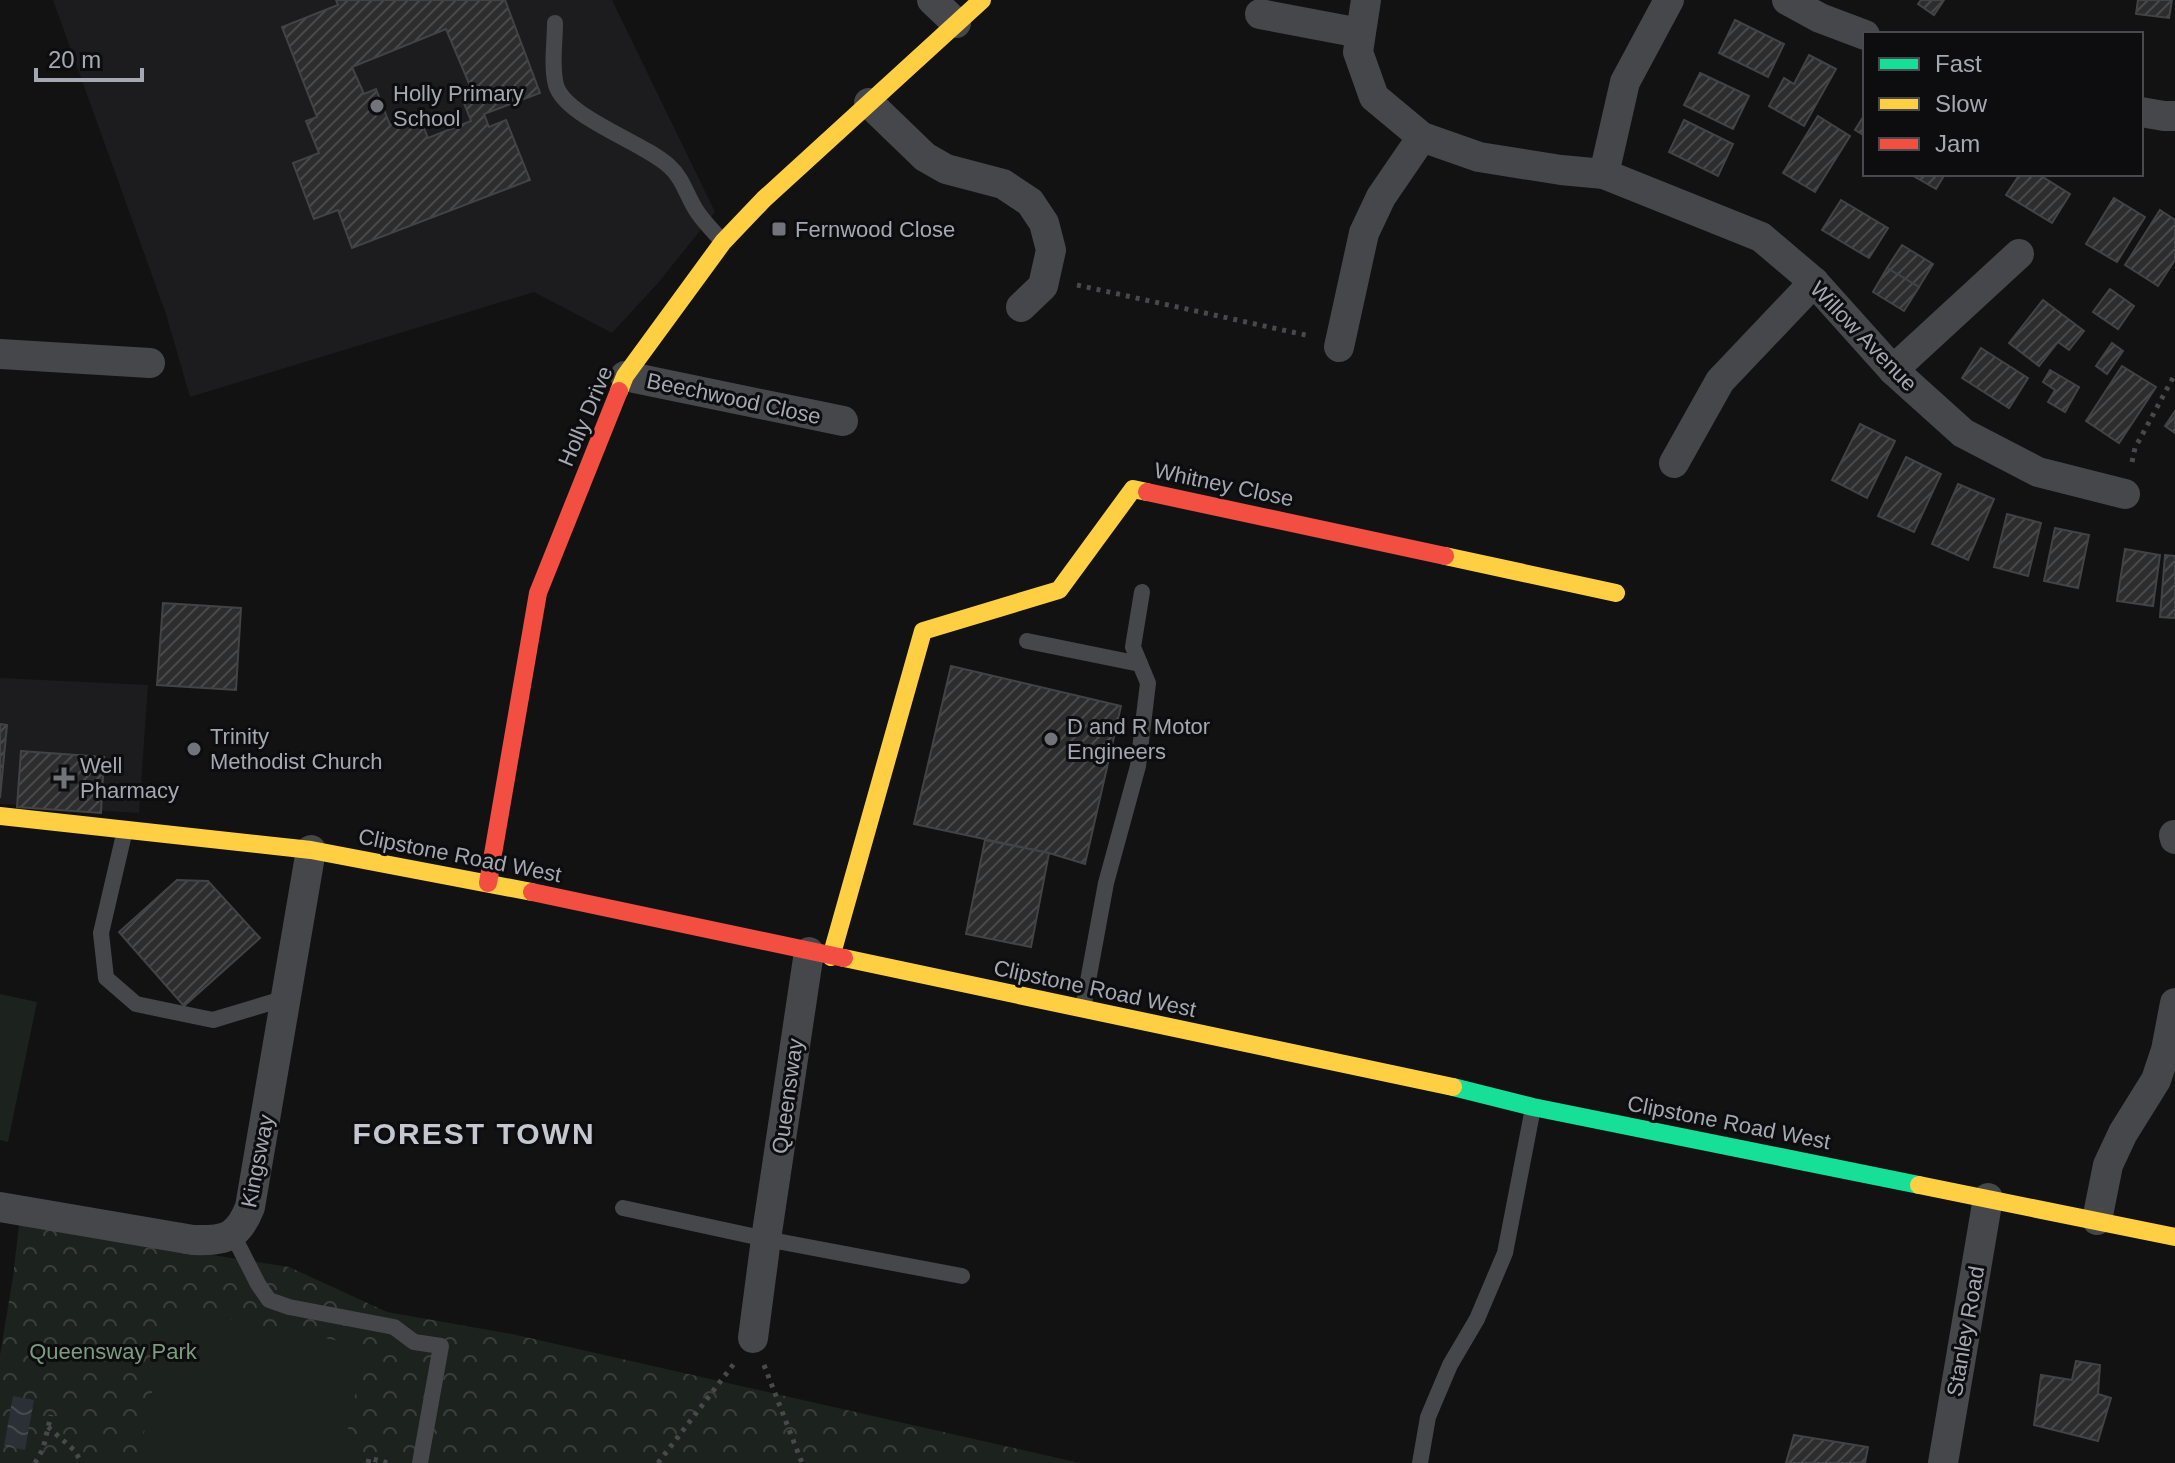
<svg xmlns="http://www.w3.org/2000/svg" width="2175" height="1463" viewBox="0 0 2175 1463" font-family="Helvetica,sans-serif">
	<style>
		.built { fill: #1c1c1e }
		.park { fill: url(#park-crowns) }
		.garden { fill: #1c221d }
		.water { fill: url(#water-waves) }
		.building { fill: url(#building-hatch); stroke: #424345; stroke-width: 2; fill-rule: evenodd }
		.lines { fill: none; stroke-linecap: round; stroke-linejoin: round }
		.path { stroke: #48494c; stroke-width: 5; stroke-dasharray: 4 6; stroke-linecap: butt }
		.lane { stroke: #46474b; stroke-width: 16 }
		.street { stroke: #46474b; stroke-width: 30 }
		.fast { stroke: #16e098; stroke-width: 18 }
		.slow { stroke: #ffcf43; stroke-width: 18 }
		.jam { stroke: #f24e42; stroke-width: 18 }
		.poi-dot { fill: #71747a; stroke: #0d0c0e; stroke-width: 3 }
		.labels { text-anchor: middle; stroke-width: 6; stroke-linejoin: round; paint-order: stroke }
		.poi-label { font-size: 22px; fill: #a4a8b2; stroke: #0d0c0e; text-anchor: start }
		.street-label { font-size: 22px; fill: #a4a8b2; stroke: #0d0c0e }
		.park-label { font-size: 22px; fill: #7c9c7f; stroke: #0d0c0e }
		.district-label { font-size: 30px; font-weight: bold; letter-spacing: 2px; fill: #c4c7cf; stroke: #0d0c0e }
	</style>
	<defs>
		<pattern id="park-crowns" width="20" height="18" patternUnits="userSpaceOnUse" patternTransform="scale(2)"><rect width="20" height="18" fill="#1c221d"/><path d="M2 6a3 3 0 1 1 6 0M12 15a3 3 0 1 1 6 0" fill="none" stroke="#3a3f3b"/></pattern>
		<pattern id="water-waves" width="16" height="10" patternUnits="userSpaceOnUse" patternTransform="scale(2)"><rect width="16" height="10" fill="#2a3036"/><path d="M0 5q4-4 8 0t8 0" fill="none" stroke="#464b51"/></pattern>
		<pattern id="building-hatch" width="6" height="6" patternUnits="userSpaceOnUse" patternTransform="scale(2)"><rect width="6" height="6" fill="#2d2d2e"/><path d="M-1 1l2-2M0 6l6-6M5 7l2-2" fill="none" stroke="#48494a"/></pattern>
	</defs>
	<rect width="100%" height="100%" fill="#121212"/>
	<g class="built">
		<polygon points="53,0 612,0 715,212 658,283 612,333 534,292 190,397 166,314"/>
		<polygon points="0,678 148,685 139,813 0,804"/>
	</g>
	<polygon class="park" points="19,1225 289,1267 387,1312 512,1334 1080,1463 0,1463 0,1355 13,1277"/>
	<g class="garden">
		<polygon points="0,994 37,1002 8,1142 0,1140"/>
		<polygon points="169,1307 365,1346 341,1463 138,1463"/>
	</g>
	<polygon class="water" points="13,1396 34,1400 25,1450 4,1446"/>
	<g class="building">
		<path d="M 336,0 L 505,0 L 540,93 L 484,114 L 489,127 L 506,120 L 530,180 L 352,248 L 338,210 L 314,219 L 293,163 L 319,153 L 306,121 L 317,117 L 282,27 L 338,5 ZM 446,29 L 471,88 L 460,93 L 471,121 L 428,138 L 418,113 L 390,125 L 376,89 L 364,94 L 352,67 Z"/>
		<polygon points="1921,0 1944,0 1934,15 1918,4"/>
		<polygon points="2138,0 2172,0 2169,18 2136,14"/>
		<polygon points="1735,20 1784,44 1768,77 1719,53"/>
		<polygon points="1809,55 1836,69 1804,126 1769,106 1784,78 1794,84"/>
		<polygon points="1700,73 1749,96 1733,129 1684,105"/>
		<polygon points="1865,114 1865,136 1855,130"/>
		<polygon points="1818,116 1850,136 1815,192 1783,173"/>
		<polygon points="1684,120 1733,144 1718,176 1669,152"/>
		<polygon points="1910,174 1945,174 1936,189"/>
		<polygon points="2020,174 2038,174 2070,194 2052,223 2006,195"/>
		<polygon points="2114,198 2145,217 2117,262 2086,244"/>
		<polygon points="1841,200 1888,228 1869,258 1822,230"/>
		<polygon points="2160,210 2175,220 2175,260 2158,286 2125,265"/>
		<polygon points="1902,245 1933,264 1919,287 1887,268"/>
		<polygon points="1887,268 1919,287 1904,311 1873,292"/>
		<polygon points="2110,289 2134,306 2118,329 2093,312"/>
		<polygon points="2043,300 2084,331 2069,350 2058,342 2039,366 2009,343"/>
		<polygon points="2112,343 2123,351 2107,374 2096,366"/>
		<polygon points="1981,348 2028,378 2009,408 1962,378"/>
		<polygon points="2122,366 2156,387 2119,443 2086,421"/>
		<polygon points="2050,370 2079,387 2065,412 2048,402 2055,390 2043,382"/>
		<polygon points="2175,411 2175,433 2165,426"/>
		<polygon points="1860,424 1895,441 1867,498 1832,480"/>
		<polygon points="1906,457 1941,474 1914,532 1878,516"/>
		<polygon points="1958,484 1994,499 1968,560 1932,544"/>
		<polygon points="2007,514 2041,523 2028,576 1994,567"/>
		<polygon points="2055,528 2089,535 2078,588 2044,581"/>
		<polygon points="2125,549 2160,555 2153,606 2117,601"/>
		<polygon points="2165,555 2175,556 2175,618 2160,617"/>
		<polygon points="163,603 241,608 236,690 157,685"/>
		<polygon points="951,666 1121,706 1085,864 1049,853 914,824"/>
		<polygon points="0,724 7,725 0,798"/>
		<polygon points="21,751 104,757 101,813 17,807"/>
		<polygon points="985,840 1049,853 1031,947 966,934"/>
		<polygon points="177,880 208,881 260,938 184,1006 119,932"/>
		<polygon points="2076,1361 2100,1365 2098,1394 2111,1398 2098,1441 2034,1425 2041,1375 2072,1380"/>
		<polygon points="1794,1435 1868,1447 1865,1463 1786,1463"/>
	</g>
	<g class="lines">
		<g class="path">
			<polyline points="1077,285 1310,336"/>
			<polyline points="2132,462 2135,448 2175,374"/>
			<polyline points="764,1365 802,1463"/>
			<polyline points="48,1427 74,1450 82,1463"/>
			<polyline points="35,1463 43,1449 51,1415"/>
			<polyline points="368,1463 369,1458 388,1463"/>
			<polyline points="658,1463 736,1361"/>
		</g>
		<g class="lane">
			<path d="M 555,23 C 555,43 551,66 556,85 C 565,117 643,142 669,166 C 684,179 687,198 698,213 C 705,223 714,232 722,241"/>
			<polyline points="1027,641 1140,664"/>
			<polyline points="125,830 101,933 106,978 136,1004 213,1020 286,998"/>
			<polyline points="1083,1008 1106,883 1138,766 1148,683 1133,647 1142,592"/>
			<polyline points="623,1208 766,1239 962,1276"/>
			<polyline points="233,1235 258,1284 269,1300 289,1307 394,1327 414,1342 441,1346 420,1463"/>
			<polyline points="1420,1463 1428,1417 1450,1365 1477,1319 1505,1253 1533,1108"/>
		</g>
		<g class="street">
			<polyline points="932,0 956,23"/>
			<polyline points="1366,0 1358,52 1374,97 1422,137 1479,157 1561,170 1604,174"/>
			<polyline points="1669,0 1625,82 1604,174 1761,237 1814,282 1893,370 1963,433 2038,472 2125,494"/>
			<polyline points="1787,0 1820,18 1865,35"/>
			<polyline points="1260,14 1360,33"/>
			<polyline points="869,103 925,157 946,169 1003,184 1030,202 1044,223 1051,250 1043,286 1021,307"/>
			<polyline points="2141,112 2164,116 2175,116"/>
			<polyline points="1339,347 1364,233 1381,197 1422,137"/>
			<polyline points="0,354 150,363"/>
			<polyline points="1893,370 2019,254"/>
			<polyline points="625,376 843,421"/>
			<polyline points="1674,463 1720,381 1814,282"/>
			<polyline points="2174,835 2175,839"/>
			<path d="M 0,1207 L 193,1240 C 225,1241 238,1238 250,1207 L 311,850"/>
			<polyline points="2097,1220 2108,1165 2123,1133 2156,1080 2166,1050 2175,1003"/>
			<polyline points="753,1338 766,1239 809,952"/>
			<polyline points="1943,1463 1988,1198"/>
		</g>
		<polyline class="fast" points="1453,1087 1533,1107 1919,1185"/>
		<g class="slow">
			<polyline points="619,391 625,376 723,242 764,199 982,0"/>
			<polyline points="1445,556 1616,593"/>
			<polyline points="0,816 311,850 532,892"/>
			<polyline points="831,957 923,631 1059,590 1133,489 1147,492"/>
			<polyline points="844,958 1453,1087"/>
			<polyline points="1919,1185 2175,1237"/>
		</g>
		<g class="jam">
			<polyline points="1147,492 1445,556"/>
			<polyline points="488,883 538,593 619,391"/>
			<polyline points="532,892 844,958"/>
		</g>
	</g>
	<g class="poi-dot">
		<circle cx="377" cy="106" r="8"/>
		<rect x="771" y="221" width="16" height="16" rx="4"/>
		<circle cx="1051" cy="739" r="8"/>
		<circle cx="194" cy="749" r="8"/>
		<path d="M60 766h8v8h8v8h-8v8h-8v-8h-8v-8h8z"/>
	</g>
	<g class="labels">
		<g class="poi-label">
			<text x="393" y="101">Holly Primary<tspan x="393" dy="25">School</tspan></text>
			<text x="795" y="237">Fernwood Close</text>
			<text x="1067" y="734">D and R Motor<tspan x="1067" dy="25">Engineers</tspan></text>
			<text x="210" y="744">Trinity<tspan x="210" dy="25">Methodist Church</tspan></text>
			<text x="80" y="773">Well<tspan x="80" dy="25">Pharmacy</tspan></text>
		</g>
		<g class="street-label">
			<text transform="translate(1864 336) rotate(46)" y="8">Willow Avenue</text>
			<text transform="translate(734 398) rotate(12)" y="8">Beechwood Close</text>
			<text transform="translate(585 416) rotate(-67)" y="8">Holly Drive</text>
			<text transform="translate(1224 484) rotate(12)" y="8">Whitney Close</text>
			<text transform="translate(460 855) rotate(11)" y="8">Clipstone Road West</text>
			<text transform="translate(1095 988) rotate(12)" y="8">Clipstone Road West</text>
			<text transform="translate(787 1096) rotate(-82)" y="8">Queensway</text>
			<text transform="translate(1729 1122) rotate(11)" y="8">Clipstone Road West</text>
			<text transform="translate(257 1161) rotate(-79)" y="8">Kingsway</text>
			<text transform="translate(1965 1331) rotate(-80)" y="8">Stanley Road</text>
		</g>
		<g class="park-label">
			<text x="113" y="1359">Queensway Park</text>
		</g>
		<g class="district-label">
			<text x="474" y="1144">FOREST TOWN</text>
		</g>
	</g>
	<rect x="1863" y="32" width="280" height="144" fill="#0d0c0e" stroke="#494a50" stroke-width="2"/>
	<rect x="1879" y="58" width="40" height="12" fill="#16e098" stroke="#494a50" stroke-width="2"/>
	<text x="1935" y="72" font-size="24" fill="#a4a8b2">Fast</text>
	<rect x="1879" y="98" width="40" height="12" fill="#ffcf43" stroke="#494a50" stroke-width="2"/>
	<text x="1935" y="112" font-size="24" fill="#a4a8b2">Slow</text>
	<rect x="1879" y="138" width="40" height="12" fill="#f24e42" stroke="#494a50" stroke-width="2"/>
	<text x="1935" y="152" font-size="24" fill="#a4a8b2">Jam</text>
	<path d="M36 68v12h106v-12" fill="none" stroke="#a4a8b2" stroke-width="4"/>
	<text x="48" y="68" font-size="24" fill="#a4a8b2" stroke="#0d0c0e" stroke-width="6" paint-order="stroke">20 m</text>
</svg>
